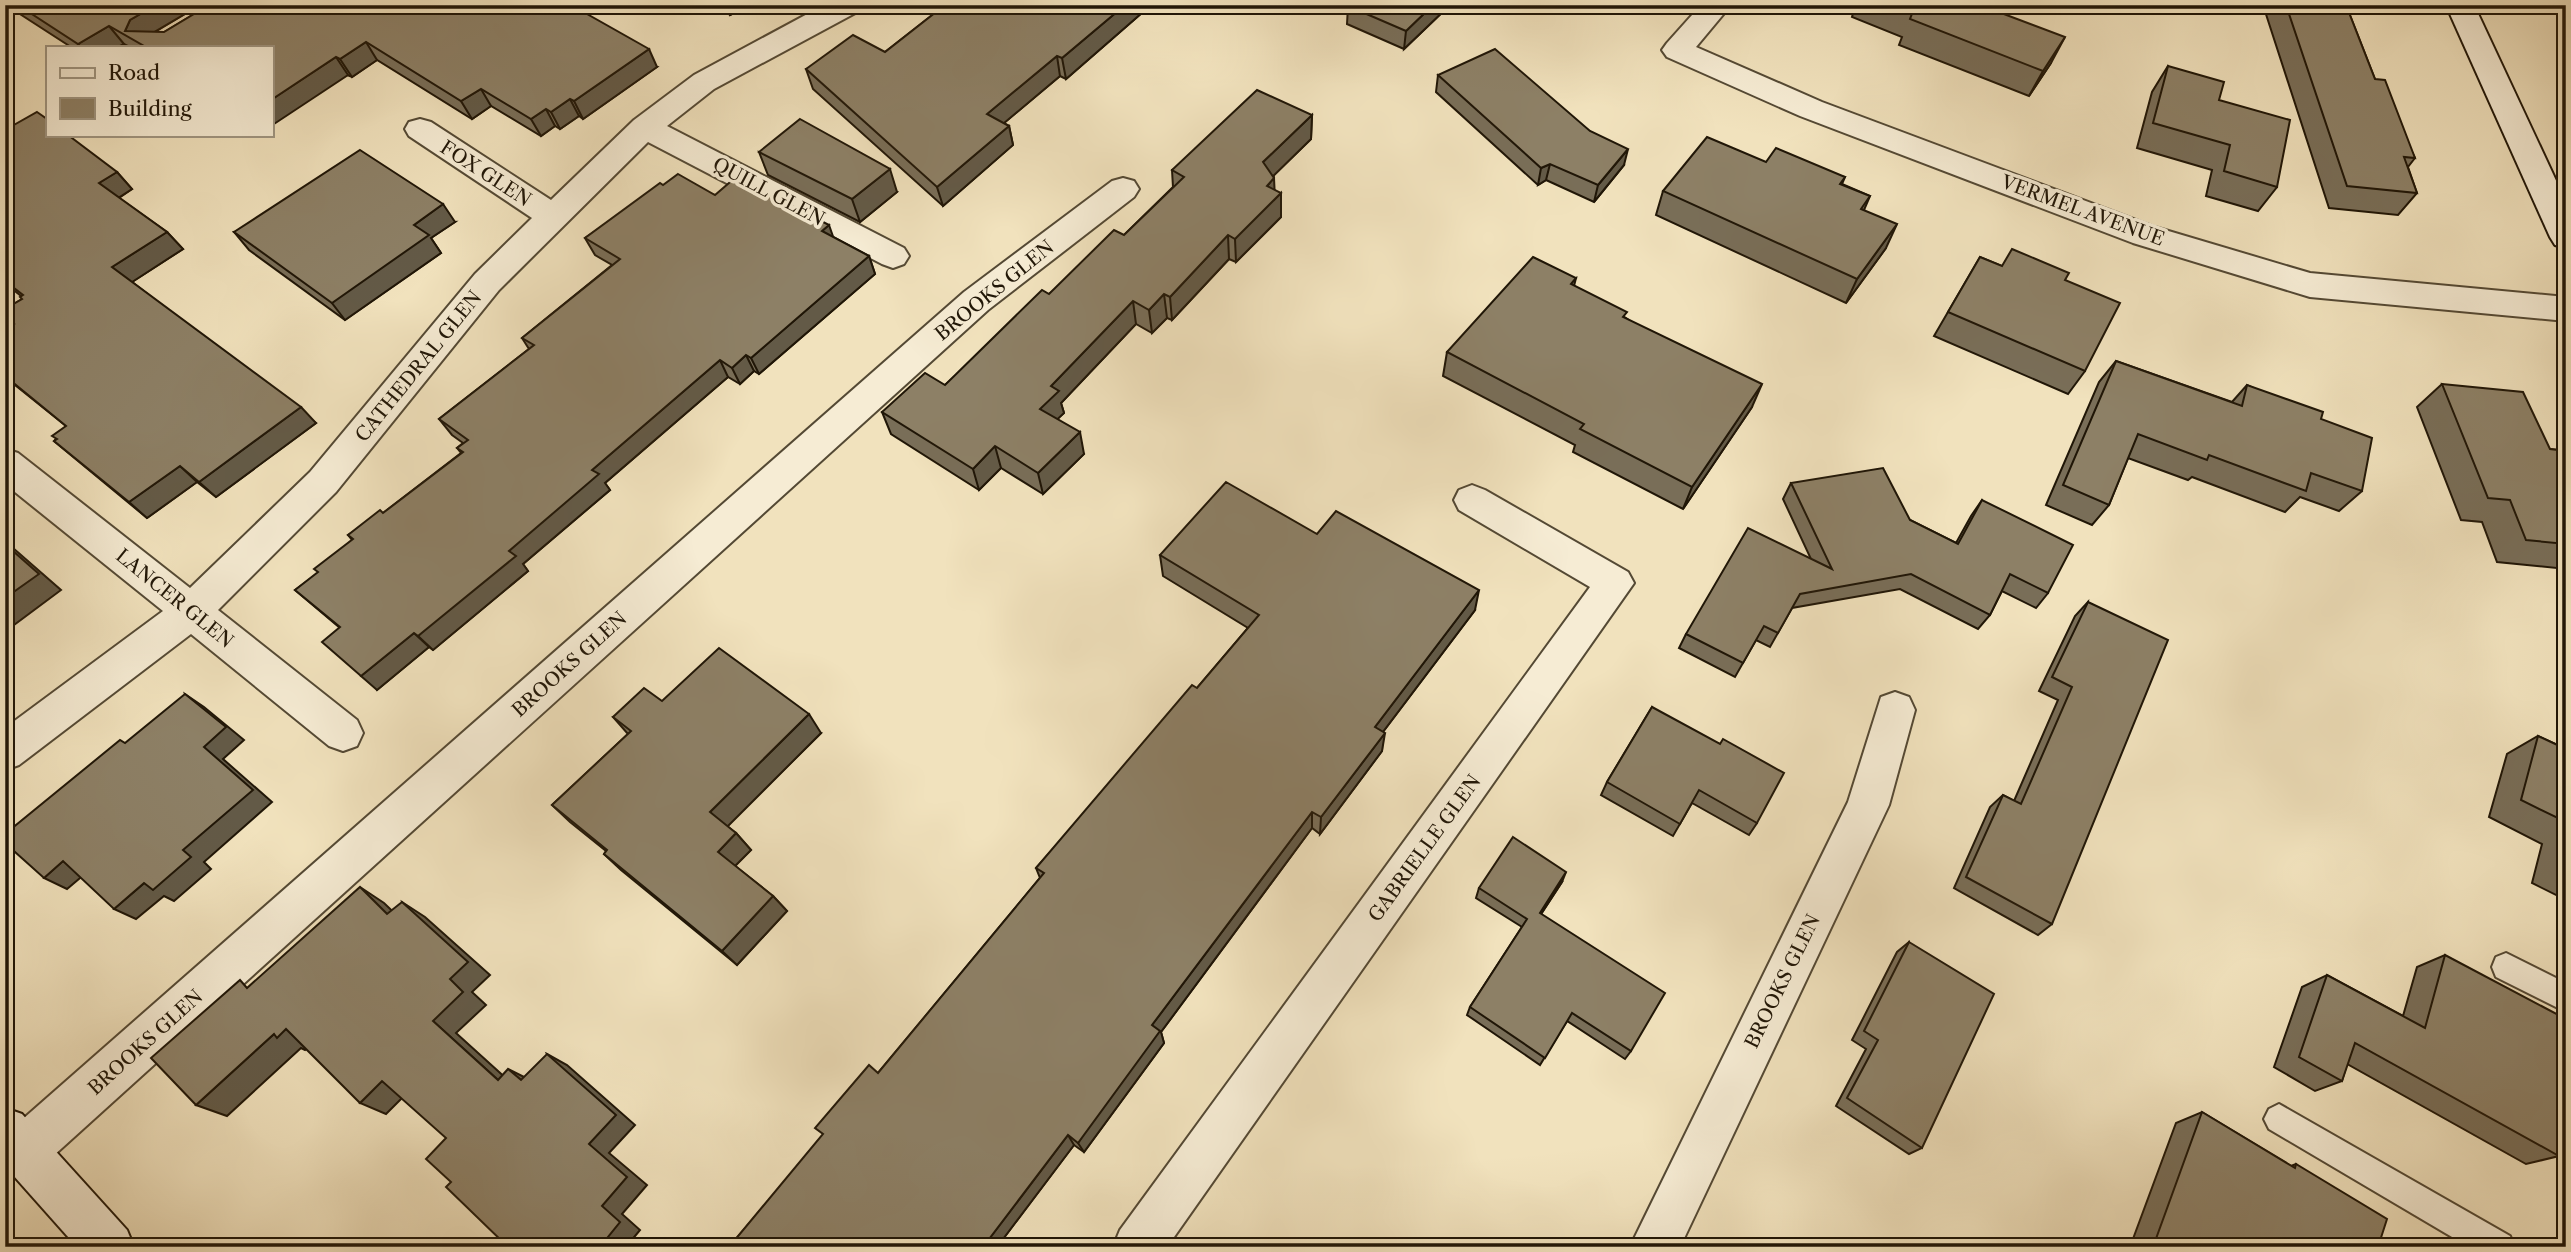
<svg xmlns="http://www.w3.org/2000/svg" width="2571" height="1252" viewBox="0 0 2571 1252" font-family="'Libre Caslon Text',serif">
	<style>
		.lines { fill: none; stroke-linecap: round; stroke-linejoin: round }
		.lane-casing { stroke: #544934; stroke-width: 4 }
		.street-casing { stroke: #544934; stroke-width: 4 }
		.secondary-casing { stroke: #201607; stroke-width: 4 }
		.lane { fill: #f6ecd4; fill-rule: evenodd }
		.street { fill: #f6ecd4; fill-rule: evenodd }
		.secondary { fill: #f6ecd4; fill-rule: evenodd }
		.wall { fill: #796e58; stroke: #201607; stroke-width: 2 }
		.shaded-wall { fill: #635a47; stroke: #201607; stroke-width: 2 }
		.building { fill: #8d8066; stroke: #201607; stroke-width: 2 }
		.labels { text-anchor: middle; stroke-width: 7; stroke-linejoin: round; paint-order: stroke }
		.street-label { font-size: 19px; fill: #201607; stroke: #f6ecd4 }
	</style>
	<rect width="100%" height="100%" fill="#f1e2bd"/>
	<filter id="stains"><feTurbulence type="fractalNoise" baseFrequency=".00286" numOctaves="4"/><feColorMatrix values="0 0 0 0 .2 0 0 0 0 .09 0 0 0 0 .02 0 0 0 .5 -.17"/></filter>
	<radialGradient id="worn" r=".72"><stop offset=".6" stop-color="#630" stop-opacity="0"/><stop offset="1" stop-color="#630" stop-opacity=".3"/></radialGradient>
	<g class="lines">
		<defs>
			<g id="lane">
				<polygon points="2506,953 2566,983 2566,1012 2496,977 2492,967 2496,957"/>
				<polygon points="2279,1104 2510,1236 2514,1247 2469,1247 2269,1129 2264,1119 2269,1109"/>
			</g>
			<g id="street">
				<polygon points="824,5 863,5 859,11 714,89 667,126 904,248 909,256 904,264 893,268 882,264 648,142 499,290 336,492 218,610 357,720 363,733 357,746 343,751 329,746 191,634 19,765 5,770 5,728 163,611 5,484 5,449 18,453 190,588 310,472 475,274 532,218 409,136 405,129 409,122 420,119 431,122 551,200 634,120 694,75"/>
				<polygon points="1701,5 1731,5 1696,47 1822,102 2155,227 2310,273 2566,297 2566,321 2310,297 2133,243 1800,116 1667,57 1662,50 1667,43"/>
				<polygon points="1123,178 1134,181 1139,189 1134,197 988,310 41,1167 24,1174 7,1167 7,1133 964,292 1112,181"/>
				<polygon points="1472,485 1485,490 1628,572 1634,583 1167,1247 1113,1247 1120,1230 1590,587 1459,510 1454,500 1459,490"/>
				<polygon points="1895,692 1909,697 1915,710 1889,805 1680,1247 1630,1247 1848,802 1881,697"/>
			</g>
			<g id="secondary">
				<polygon points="2446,5 2474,5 2566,202 2566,248 2555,245 2550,237"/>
				<polygon points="5,1108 22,1114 127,1230 134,1247 77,1247 5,1166"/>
			</g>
		</defs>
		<use href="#lane" class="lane-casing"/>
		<use href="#street" class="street-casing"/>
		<use href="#secondary" class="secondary-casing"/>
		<use href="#lane" class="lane"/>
		<use href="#street" class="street"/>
		<use href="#secondary" class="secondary"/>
	</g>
	<g class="wall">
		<polygon points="6,5 200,5 155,32 164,32 209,5 657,67 583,119 579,116 560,129 555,126 541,136 491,106 472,119 377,60 352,77 271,47 130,47 124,44 118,47 71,47"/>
		<polygon points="719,5 749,5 730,15"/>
		<polygon points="945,5 1151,5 1066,79 1060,76 1004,123 1009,126 1013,145 943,206 813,89 806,69 885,52"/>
		<polygon points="1450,5 1404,49 1347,24 1348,6"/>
		<polygon points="1855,5 1980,5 2051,63 2029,96 1899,45 1902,37 1852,17 1854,10 1853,10"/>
		<polygon points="2263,5 2346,5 2375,79 2415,158 2408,167 2417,193 2398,215 2329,208"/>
		<polygon points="2168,66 2277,187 2258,211 2206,196 2212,170 2137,148 2152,92"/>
		<polygon points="1438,75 1624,165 1594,202 1546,180 1538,185 1436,92"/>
		<polygon points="1312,115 1311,139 1273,176 1274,189 1281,217 1236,262 1229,259 1172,320 1167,318 1152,333 1136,324 1061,403 1064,413 1057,419 1084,454 1043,494 1001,468 979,490 891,434 882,412 945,385 1049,294 1124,235 1173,187 1172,170"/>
		<polygon points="5,130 117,172 132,189 119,198 167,232 183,249 132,282 316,423 216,497 197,482 147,518 54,441 66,426 5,377 5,330 13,325 5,318 5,309 22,299 21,296 5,283"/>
		<polygon points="759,152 897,192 860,222 768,175"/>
		<polygon points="1766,162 1845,177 1842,184 1870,196 1864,210 1886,248 1846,303 1656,215 1663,191"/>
		<polygon points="663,185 715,195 833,237 869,256 875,274 759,374 754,371 740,384 728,377 605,483 610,490 523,564 528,571 433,650 429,647 377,690 340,628 295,590 318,573 352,540 348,535 383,513 461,453 457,448 463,443 452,435 439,419 529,349 522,338 612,265 595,255 585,238"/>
		<polygon points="455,222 431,238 441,253 345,320 249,250 234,232"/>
		<polygon points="1980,257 2002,266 2085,371 2068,394 1934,336"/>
		<polygon points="1576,278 1574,286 1626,318 1752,407 1683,509 1573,452 1575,445 1443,376 1447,352"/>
		<polygon points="2116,361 2232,402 2247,385 2321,419 2362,491 2339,511 2300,497 2285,512 2192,477 2188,480 2128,458 2109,505 2092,525 2046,505 2099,382"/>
		<polygon points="2442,384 2550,449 2566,451 2566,569 2497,562 2482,522 2461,520 2417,407"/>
		<polygon points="1791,483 1910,520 1956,543 1971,516 1982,500 2048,593 2036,608 2002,591 1990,615 1978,629 1900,589 1792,608 1770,647 1756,640 1735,677 1679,648 1686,634 1811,559 1783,499"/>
		<polygon points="1317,534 1475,610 1383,732 1382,751 1320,834 1312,828 1161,1032 1164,1043 1084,1152 1074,1145 997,1247 729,1247 878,1073 1040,878 1036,868 1197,688 1248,628 1163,576 1160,555"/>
		<polygon points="2088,602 2052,924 2038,935 1954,888 1990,807 2003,795 2014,801 2058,700 2039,691 2075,616"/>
		<polygon points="662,701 821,733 727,826 736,833 751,850 735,866 773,896 787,911 737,965 621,870 604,854 606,851 570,822 552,805 628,734 613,717"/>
		<polygon points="1652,707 1757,823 1749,835 1692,803 1673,836 1601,795 1607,782"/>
		<polygon points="2538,736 2566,749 2566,900 2532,883 2542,844 2489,817 2507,754"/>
		<polygon points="1562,882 1541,914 1631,1051 1625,1059 1567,1021 1540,1065 1467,1015 1470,1007 1522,927 1476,898 1479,888"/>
		<polygon points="2566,923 2566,957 2559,953"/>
		<polygon points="1909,942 1922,1148 1909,1154 1836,1106 1866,1049 1852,1040 1897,952"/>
		<polygon points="2445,955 2559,1156 2526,1164 2347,1064 2342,1081 2315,1091 2274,1067 2302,987 2327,975 2403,1016 2417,967"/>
		<polygon points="2202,1112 2291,1166 2296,1164 2378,1247 2130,1247 2176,1123"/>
	</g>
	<g class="shaded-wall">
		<polygon points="156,5 200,5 144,38 125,31 130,20"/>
		<polygon points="726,5 749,5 730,15"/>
		<polygon points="1125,5 1151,5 1066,79 1062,58"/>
		<polygon points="1433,5 1450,5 1404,49 1406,31"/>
		<polygon points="109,26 124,44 118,47 81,47 78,44"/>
		<polygon points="2065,37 2051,63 2029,96 2043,71"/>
		<polygon points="366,42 377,60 352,77 340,59"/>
		<polygon points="649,49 657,67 583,119 574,101"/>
		<polygon points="1057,56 1060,76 991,134 987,114"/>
		<polygon points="336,57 348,75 271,126 271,100"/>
		<polygon points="481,89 491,106 472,119 461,101"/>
		<polygon points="570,99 579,116 560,129 551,112"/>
		<polygon points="546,109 555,126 541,136 531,119"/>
		<polygon points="1312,115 1311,139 1263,186 1263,162"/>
		<polygon points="1009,126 1013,145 943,206 937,187"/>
		<polygon points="1628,149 1624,165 1594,202 1598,185"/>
		<polygon points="1550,164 1546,180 1538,185 1541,168"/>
		<polygon points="890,169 897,192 860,222 852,199"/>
		<polygon points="117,172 132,189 115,200 99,183"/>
		<polygon points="1274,178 1275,199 1281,193 1281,217 1236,262 1235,239 1267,186"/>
		<polygon points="443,204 455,222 431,238 441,253 345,320 332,303 414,225"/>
		<polygon points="1897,224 1886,248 1846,303 1857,279"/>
		<polygon points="829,225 835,242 822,231"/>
		<polygon points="167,232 183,249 129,284 112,267"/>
		<polygon points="1228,235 1229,259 1172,320 1170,297"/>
		<polygon points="869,256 875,274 759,374 751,358"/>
		<polygon points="1164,294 1167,318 1152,333 1149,310"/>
		<polygon points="1133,301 1136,324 1061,403 1064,413 1045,431 1040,409 1051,386"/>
		<polygon points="746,355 754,371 740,384 732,368"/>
		<polygon points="720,360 728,377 605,483 610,490 523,564 528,571 433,650 418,636 509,551 592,470"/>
		<polygon points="1762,384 1752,407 1683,509 1692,487"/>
		<polygon points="301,407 316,423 216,497 199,482"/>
		<polygon points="1080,432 1084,454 1043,494 1038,473"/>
		<polygon points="995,446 1001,468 979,490 973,469"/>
		<polygon points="180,466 197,482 147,518 129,502"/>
		<polygon points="5,541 61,590 6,631 9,635 5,638"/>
		<polygon points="1479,590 1475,610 1373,745 1375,727"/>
		<polygon points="414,633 429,647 377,690 361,676"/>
		<polygon points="185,694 204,707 244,740 223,759 272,802 204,862 211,869 174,901 164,896 136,919 114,909 183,850 204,747"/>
		<polygon points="809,714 821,733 725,829 710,812"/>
		<polygon points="1385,733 1382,751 1320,834 1321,817"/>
		<polygon points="1312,812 1312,828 1161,1032 1164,1043 1084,1152 1078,1143 1152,1025"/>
		<polygon points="736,833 751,850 733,868 718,852"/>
		<polygon points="63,861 86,873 67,889 44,878"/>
		<polygon points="1566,872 1562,882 1536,922 1540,913"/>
		<polygon points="360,887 384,903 411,929 387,914"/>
		<polygon points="773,896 787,911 737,965 722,951"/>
		<polygon points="402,902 425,917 490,975 472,992 486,1005 456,1033 520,1091 498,1080 433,1021"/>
		<polygon points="286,1029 314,1042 305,1050 301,1048 227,1116 196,1105 274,1034"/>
		<polygon points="547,1054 567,1065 635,1125 609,1153 647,1185 622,1214 640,1230 626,1247 609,1247 604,1242 602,1206 589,1144"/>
		<polygon points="508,1069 530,1080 521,1080"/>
		<polygon points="382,1081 408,1092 386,1114 360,1103"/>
		<polygon points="1068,1135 1074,1145 997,1247 983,1247"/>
	</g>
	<g class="building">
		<polygon points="18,5 156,5 130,20 125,31 164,32 209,5 571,5 649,49 574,101 570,99 551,112 546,109 531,119 481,89 461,101 366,42 340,59 336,57 271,100 271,47 146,47 109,26 78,44"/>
		<polygon points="945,5 1125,5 1062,58 1057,56 987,114 1009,126 937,187 806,69 853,35 885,52"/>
		<polygon points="1348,5 1433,5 1406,31 1348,6"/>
		<polygon points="1896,5 1980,5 2065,37 2043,71 1910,19 1913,11"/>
		<polygon points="2286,5 2346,5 2375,79 2385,80 2415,158 2404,157 2417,193 2347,186"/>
		<polygon points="1495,49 1590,131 1628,149 1598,185 1550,164 1541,168 1438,75"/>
		<polygon points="2168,66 2224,82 2219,100 2290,120 2277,187 2224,171 2230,145 2153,123"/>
		<polygon points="1257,90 1312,115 1263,162 1274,178 1267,186 1281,193 1235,239 1228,235 1170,297 1164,294 1149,310 1133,301 1051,386 1059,391 1040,409 1080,432 1038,473 995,446 973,469 882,412 925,373 945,385 1042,290 1049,294 1114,230 1124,235 1184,177 1172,170"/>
		<polygon points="37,112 47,119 47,135 68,135 117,172 99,183 167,232 112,267 301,407 199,482 180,466 129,502 54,441 57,439 52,436 66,426 5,376 5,330 14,324 5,317 5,309 22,299 20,297 23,295 5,281 5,130"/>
		<polygon points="800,119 890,169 852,199 759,152"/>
		<polygon points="1707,137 1766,162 1776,148 1845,177 1840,184 1870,196 1861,209 1897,224 1857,279 1663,191"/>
		<polygon points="360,150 443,204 414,225 429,235 332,303 234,232"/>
		<polygon points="678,174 715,195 736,177 829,225 822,231 869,256 751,358 746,355 732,368 720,360 592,470 599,474 509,551 516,556 418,636 414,633 361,676 322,642 340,627 295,590 318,572 314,569 353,539 348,535 380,510 383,513 463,452 457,448 468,440 439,419 534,345 522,338 620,259 585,238 660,183 663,185"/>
		<polygon points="2012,249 2069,273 2065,280 2120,303 2085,371 1948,312 1980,257 2002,266"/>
		<polygon points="1533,257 1576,278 1571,284 1627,312 1623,317 1762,384 1692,487 1580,429 1584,424 1447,352"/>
		<polygon points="2116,361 2242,406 2247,385 2323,412 2321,419 2372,438 2362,491 2311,473 2306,491 2209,455 2207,460 2138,434 2109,505 2063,485"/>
		<polygon points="2442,384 2523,392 2550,449 2566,451 2566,544 2526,540 2510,500 2488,498"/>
		<polygon points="1883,468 1910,520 1958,544 1982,500 2073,545 2048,593 2010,574 1990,615 1911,574 1800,594 1778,633 1764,626 1743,663 1686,634 1748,528 1832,569 1791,483"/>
		<polygon points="1226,482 1317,534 1336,511 1479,590 1375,727 1385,733 1321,817 1312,812 1152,1025 1160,1031 1078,1143 1068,1135 983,1247 729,1247 823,1134 815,1128 869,1065 878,1073 1044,873 1036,868 1192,685 1197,688 1259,615 1160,555"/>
		<polygon points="5,544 39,574 5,598"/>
		<polygon points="2088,602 2168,640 2052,924 1966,877 2003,795 2021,804 2072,687 2052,677"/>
		<polygon points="719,648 809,714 710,812 736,833 718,852 773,896 722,951 604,854 607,850 552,805 631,731 613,717 644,688 662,701"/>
		<polygon points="185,694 226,727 204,747 253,790 183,850 191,857 153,890 144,883 114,909 63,861 44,878 5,843 5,834 120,740 125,743"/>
		<polygon points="1652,707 1720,744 1723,739 1784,773 1757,823 1699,790 1680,824 1607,782"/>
		<polygon points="2538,736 2566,749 2566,822 2521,800"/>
		<polygon points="1513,837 1566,872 1540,913 1665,993 1631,1051 1572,1013 1545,1058 1470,1007 1527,919 1479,888"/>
		<polygon points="360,887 387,914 402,902 468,962 450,979 463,992 433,1021 498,1080 508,1069 521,1080 547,1054 616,1115 589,1144 627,1177 602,1206 620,1222 604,1242 609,1247 508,1247 446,1187 451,1182 426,1159 446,1138 382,1081 360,1103 286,1029 277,1038 274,1034 196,1105 151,1058 240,980 247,988"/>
		<polygon points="1909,942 1994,994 1922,1148 1847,1098 1878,1040 1864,1031"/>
		<polygon points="2445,955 2566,1019 2566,1123 2559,1156 2355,1043 2342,1081 2299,1057 2327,975 2425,1028"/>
		<polygon points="2202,1112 2295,1168 2296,1164 2387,1219 2378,1247 2153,1247"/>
	</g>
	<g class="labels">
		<g class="street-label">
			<text transform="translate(486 173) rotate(33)" y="7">FOX GLEN</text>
			<text transform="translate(769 191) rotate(28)" y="7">QUILL GLEN</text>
			<text transform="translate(2083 210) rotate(20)" y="7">VERMEL AVENUE</text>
			<text transform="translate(994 290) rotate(-39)" y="7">BROOKS GLEN</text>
			<text transform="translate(418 366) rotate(-51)" y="7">CATHEDRAL GLEN</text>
			<text transform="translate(175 598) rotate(39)" y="7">LANCER GLEN</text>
			<text transform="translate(569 664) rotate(-42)" y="7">BROOKS GLEN</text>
			<text transform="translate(1424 848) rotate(-54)" y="7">GABRIELLE GLEN</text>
			<text transform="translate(1782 981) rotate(-64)" y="7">BROOKS GLEN</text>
			<text transform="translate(145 1042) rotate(-42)" y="7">BROOKS GLEN</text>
		</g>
	</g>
	<rect width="2571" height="1252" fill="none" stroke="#f1e2bd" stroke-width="28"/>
	<rect x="7" y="7" width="2557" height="1238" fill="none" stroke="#201607" stroke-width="3.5"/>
	<rect x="14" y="14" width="2543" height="1224" fill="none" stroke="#201607" stroke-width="2"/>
	<rect x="46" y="46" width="228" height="91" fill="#f6ecd4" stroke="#a09682" stroke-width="2"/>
	<rect x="60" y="68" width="35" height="10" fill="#f6ecd4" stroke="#a09682" stroke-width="2"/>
	<text x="108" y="80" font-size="21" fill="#201607">Road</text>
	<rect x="60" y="98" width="35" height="21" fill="#8d8066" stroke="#a09682" stroke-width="2"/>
	<text x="108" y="116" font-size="21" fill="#201607">Building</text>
	<rect width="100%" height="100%" filter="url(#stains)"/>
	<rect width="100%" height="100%" fill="url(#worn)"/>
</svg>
